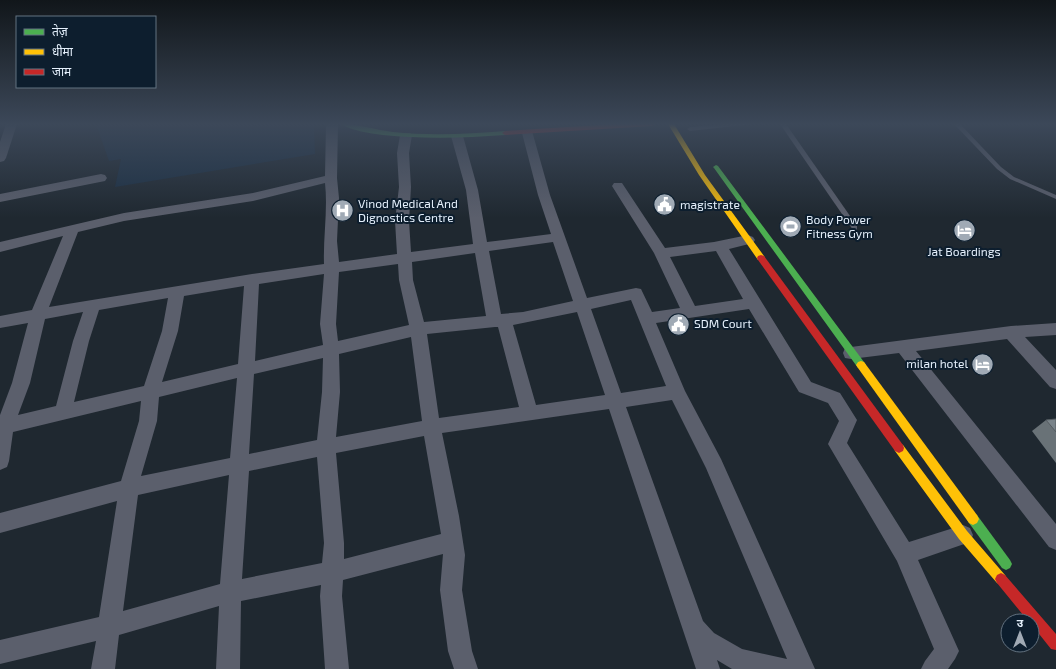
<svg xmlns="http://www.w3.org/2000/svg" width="1056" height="669" viewBox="0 0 1056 669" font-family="'Exo 2','Noto Sans Devanagari',sans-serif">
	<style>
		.built { fill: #1b2f43 }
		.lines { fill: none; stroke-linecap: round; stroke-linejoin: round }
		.lane { fill: #5b5f6c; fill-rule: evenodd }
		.street { fill: #5b5f6c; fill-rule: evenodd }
		.fast { fill: #4caf50; fill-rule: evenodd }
		.slow { fill: #ffc107; fill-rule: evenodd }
		.jam { fill: #c62828; fill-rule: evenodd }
		.wall { fill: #697277 }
		.building { fill: #7a848a; stroke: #555c61 }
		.labels { text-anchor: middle; stroke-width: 4; stroke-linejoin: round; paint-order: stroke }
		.poi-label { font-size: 12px; fill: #e5f0fc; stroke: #0d1e2e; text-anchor: start }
	</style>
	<rect width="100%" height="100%" fill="#1f2830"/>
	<polygon class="built" points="96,124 311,124 314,126 315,154 115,187 121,159 109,161"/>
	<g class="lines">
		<g class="lane">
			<polygon points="725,124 753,124 690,131 687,129 690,127"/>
			<polygon points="780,124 786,124 857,226 857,230 853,230"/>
			<polygon points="954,124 960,124 1001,167 1014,177 1056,195 1056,199 1010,179 997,169"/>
		</g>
		<g class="street">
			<polygon points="6,124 17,124 6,158 4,161 0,162 0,142"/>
			<path d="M 326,124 L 338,124 L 337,178 L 339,198 L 337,241 L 339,262 L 397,254 L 395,221 L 399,187 L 397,153 L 400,135 L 402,133 L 410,133 L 412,135 L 409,153 L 411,187 L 409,221 L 411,252 L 473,244 L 466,190 L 451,136 L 453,134 L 461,134 L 463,136 L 478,190 L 487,242 L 551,234 L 538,195 L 522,133 L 524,131 L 532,131 L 550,195 L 587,298 L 636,288 L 641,289 L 652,312 L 680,308 L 654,253 L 612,186 L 614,183 L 622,183 L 665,248 L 714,242 L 748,235 L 753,237 L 755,240 L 753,243 L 729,249 L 811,382 L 840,393 L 857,420 L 847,443 L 909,542 L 963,525 L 970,528 L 973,535 L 970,542 L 918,560 L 959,651 L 955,659 L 948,669 L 921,669 L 925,661 L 934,649 L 897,561 L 828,444 L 839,421 L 828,403 L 799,392 L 749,309 L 656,323 L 685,391 L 721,459 L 815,669 L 732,669 L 717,660 L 720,669 L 696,669 L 609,409 L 442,433 L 459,516 L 465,555 L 462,590 L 472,651 L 478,669 L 454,669 L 448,651 L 440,590 L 443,554 L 343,580 L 342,596 L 349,669 L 325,669 L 320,596 L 321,585 L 241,601 L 240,669 L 216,669 L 219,606 L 119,635 L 115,669 L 91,669 L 96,641 L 0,664 L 0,640 L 99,617 L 117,501 L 0,533 L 0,513 L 121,481 L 139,421 L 141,401 L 13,432 L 9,461 L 7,467 L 0,470 L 0,415 L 12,383 L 28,323 L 0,328 L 0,316 L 32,310 L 63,236 L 0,252 L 0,242 L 124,213 L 253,193 L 325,176 ZM 325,183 C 328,210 323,237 324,264 L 252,274 L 49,307 L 78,232 L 124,221 L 253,201 ZM 553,242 L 573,301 L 523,312 L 501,314 L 489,251 ZM 716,251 L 743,299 L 695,306 L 670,257 ZM 475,253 L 486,316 L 424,322 L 413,280 L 412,262 ZM 398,264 L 399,280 L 409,325 L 338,341 L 336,324 L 339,272 ZM 324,274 L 320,324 L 323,345 L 255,361 L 259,284 ZM 244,286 L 238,364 L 162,382 L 178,331 L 184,296 ZM 168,298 L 162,331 L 144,386 L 74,402 L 89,341 L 99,310 ZM 631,300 L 666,386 L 621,393 L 591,309 ZM 83,312 L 73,341 L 56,406 L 18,415 L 30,383 L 45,319 ZM 577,312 L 605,395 L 536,405 L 513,325 ZM 495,327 L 498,327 L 519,407 L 439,418 L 427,334 ZM 411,337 L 422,421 L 336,437 L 340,392 L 339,354 ZM 323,358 L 322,392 L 317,440 L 249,454 L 254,374 ZM 237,378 L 230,458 L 141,476 L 157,421 L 159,397 ZM 672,400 L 706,468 L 787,659 L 742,649 L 714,633 L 703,621 L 626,407 ZM 424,436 L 441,534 L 344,559 L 344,543 L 336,453 ZM 317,457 L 324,543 L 322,563 L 242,579 L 249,471 ZM 229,475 L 220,584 L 123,611 L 138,495 Z"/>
			<polygon points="101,174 105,175 107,178 105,181 0,202 0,194"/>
			<polygon points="1056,323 1056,335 1025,337 1056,370 1056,389 1050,387 1007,339 916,351 1056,524 1056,550 1049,547 899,353 851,359 845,358 843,353 845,348 851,347 1011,326"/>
		</g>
		<g class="fast">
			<path d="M 341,124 C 359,124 376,130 393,132 C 430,136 468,134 505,131 L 508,133 L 505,135 C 464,138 423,139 383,135 C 369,133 353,131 341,124 Z"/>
			<polygon points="716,165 718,166 864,362 866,365 864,368 858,368 714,168 713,167"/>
			<polygon points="973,513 977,515 1010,560 1012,564 1010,568 1006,570 1002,568 969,523 967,519 969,515"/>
		</g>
		<g class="slow">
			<polygon points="668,124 674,124 705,175 764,256 765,258 764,260 758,260 699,175"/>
			<polygon points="861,361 864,362 977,515 979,519 977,523 973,525 969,523 858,368 856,365 858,362"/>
			<polygon points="899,443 903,445 967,531 1005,575 1007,579 1005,583 1001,585 997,583 959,539 895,451 894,448 895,445"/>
		</g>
		<g class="jam">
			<polygon points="614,124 655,124 652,126 505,135 502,133 505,131"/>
			<polygon points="761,255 764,256 903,445 904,448 903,451 899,453 895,451 758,260 757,258 758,256"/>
			<polygon points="1001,573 1005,575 1056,634 1056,650 1051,649 1032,625 1032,621 1028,621 997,583 995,579 997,575"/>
		</g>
	</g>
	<polygon class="wall" points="1056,419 1056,463 1032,431 1046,420"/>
	<polygon class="building" points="1056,419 1056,432 1046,420"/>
	<linearGradient id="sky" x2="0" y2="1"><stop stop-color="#11161a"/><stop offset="0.57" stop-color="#3c4859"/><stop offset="1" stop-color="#3c4859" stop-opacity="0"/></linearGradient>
	<rect width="1056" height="218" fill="url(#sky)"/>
	<defs>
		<symbol id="civic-disc" viewBox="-11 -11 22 22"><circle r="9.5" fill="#a0aab5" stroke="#0d1e2e"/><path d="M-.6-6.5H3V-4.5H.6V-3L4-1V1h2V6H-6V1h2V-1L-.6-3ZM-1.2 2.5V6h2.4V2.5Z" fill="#fff"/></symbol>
		<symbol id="hospital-disc" viewBox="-11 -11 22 22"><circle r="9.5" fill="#a0aab5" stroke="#0d1e2e"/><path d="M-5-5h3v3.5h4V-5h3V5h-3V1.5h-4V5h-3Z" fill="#fff"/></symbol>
		<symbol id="stadium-disc" viewBox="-11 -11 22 22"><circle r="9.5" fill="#a0aab5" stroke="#0d1e2e"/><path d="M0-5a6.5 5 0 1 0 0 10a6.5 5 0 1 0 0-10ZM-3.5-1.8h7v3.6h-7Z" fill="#fff"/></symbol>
		<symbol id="hotel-disc" viewBox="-11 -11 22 22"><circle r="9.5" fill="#a0aab5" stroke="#0d1e2e"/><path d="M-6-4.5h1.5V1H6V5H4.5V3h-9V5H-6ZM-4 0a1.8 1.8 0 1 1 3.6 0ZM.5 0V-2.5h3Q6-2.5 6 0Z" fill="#fff"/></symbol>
	</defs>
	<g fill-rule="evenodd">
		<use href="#civic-disc" x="652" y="192" width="25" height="25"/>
		<use href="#hospital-disc" x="330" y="198" width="25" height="25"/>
		<use href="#stadium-disc" x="778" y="214" width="25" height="25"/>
		<use href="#hotel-disc" x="952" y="218" width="25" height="25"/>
		<use href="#civic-disc" x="666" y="312" width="25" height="25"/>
		<use href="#hotel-disc" x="970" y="352" width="25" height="25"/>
	</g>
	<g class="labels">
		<g class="poi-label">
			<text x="358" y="208">Vinod Medical And<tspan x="358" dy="14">Dignostics Centre</tspan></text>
			<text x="680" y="209">magistrate</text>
			<text x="806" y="224">Body Power<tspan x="806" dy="14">Fitness Gym</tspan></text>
			<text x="964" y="256" text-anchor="middle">Jat Boardings</text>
			<text x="694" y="328">SDM Court</text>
			<text x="968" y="368" text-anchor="end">milan hotel</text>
		</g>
	</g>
	<rect x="16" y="16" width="140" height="72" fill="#0d1e2e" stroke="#637280"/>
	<rect x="24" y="29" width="20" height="6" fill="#4caf50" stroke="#637280"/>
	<text x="52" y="36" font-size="12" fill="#e5f0fc">तेज़</text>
	<rect x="24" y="49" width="20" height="6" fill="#ffc107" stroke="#637280"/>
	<text x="52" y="56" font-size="12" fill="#e5f0fc">धीमा</text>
	<rect x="24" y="69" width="20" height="6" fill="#c62828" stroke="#637280"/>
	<text x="52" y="76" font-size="12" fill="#e5f0fc">जाम</text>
	<g transform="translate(1020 633)"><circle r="19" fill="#0d1e2e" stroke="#637280"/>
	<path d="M0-3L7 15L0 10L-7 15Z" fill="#a0aab5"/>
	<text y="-6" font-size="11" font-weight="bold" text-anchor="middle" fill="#e5f0fc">उ</text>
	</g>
</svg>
